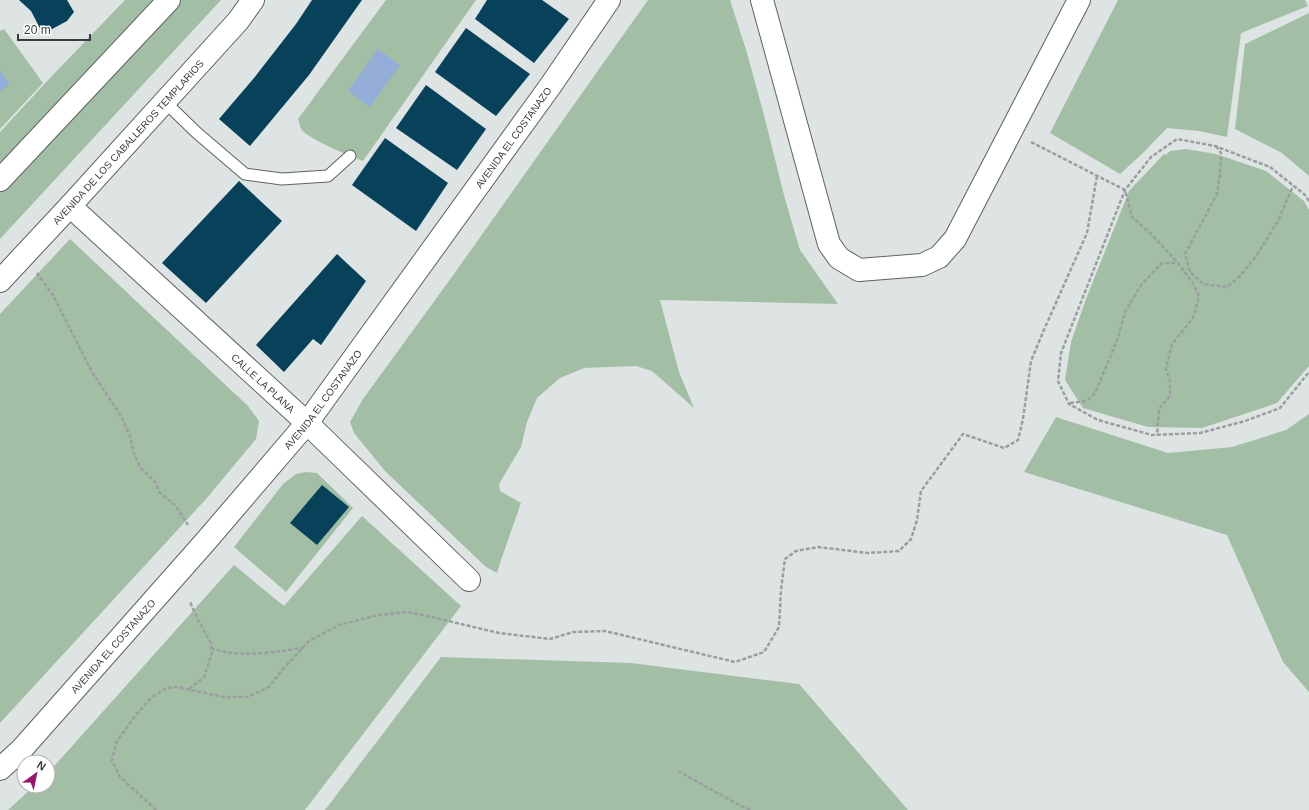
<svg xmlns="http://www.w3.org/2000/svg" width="1309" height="810" viewBox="0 0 1309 810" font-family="Arial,sans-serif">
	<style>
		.green { fill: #a2bfa6 }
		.water { fill: #94add9 }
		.building { fill: #07415a }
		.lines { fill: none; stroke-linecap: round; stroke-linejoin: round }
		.service-casing { stroke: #5e6262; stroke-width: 13 }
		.minor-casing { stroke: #5e6262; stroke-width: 24 }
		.path { stroke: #9a9e9f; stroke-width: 2.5; stroke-dasharray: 4 2; stroke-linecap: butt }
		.service { stroke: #fff; stroke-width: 11 }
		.minor { stroke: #fff; stroke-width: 22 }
		.labels { text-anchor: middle; stroke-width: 4; stroke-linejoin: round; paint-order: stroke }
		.street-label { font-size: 10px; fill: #3b3c3d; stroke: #fff }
	</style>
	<rect width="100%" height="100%" fill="#dee3e4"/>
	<g class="green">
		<polygon points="125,0 221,0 0,239 0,132 49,79"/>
		<path d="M 386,0 L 476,0 L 363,161 C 350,156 308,139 301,129 C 300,126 299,122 298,119 Z"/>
		<polygon points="648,0 730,0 747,53 764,115 785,199 800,250 838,304 660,300 679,372 694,408 652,371 636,366 584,368 560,378 537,398 527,422 521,447 499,484 500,491 521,503 501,560 497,573 486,567 385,471 354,433 350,422 363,399 454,274"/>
		<polygon points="1118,0 1305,0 1308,6 1241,33 1227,137 1199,131 1167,128 1143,153 1120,174 1050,133"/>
		<polygon points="1309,13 1309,176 1282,153 1235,129 1245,44"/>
		<polygon points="4,29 43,83 0,129 0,31"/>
		<polygon points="1186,149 1216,154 1266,171 1304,201 1309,210 1309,366 1277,403 1202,428 1148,427 1083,408 1065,380 1071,342 1086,299 1129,191 1164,154 1166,155 1170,151"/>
		<polygon points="70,239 248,406 259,421 256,439 206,499 0,723 0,314"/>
		<polygon points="1309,414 1309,692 1283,662 1227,535 1024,472 1056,417 1168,453 1232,447 1286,430"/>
		<polygon points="306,472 317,473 353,508 286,592 234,547 283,484 296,474"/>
		<polygon points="362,516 461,606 305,810 8,810 34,786 48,786 48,773 234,565 284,606"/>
		<polygon points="441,657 631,663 799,684 908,810 325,810"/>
	</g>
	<g class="water">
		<polygon points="378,49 400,65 370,107 348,91"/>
		<polygon points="0,70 10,84 0,91"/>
	</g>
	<g class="building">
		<polygon points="19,0 67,0 74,12 67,21 43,34 31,11"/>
		<polygon points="312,0 362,0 309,75 250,146 219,119 254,78 296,24"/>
		<polygon points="487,0 542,0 569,19 534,63 475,19"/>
		<polygon points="466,28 530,74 496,116 435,72"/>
		<polygon points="426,85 486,129 457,170 396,128"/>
		<polygon points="385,138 448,183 416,231 352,185"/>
		<polygon points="239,181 282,221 206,303 162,263"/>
		<polygon points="337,254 366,281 321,345 313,339 284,372 256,345"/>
		<polygon points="322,485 349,507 317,545 290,523"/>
	</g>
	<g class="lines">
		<defs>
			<polyline id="service" points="165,102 197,133 245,174 282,179 328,176 350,156"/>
			<g id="minor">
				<polyline points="762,0 829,244 839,258 859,270 922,265 939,257 955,239 1079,0"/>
				<polyline points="0,180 169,0"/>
				<path id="s1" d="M 70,206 L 307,423 L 469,580"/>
				<path id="s2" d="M 0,281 L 70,206 L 238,21 L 253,0"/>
				<path id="s3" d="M 0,769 L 21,750 L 206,541 L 307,423 L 551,85 L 609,0"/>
			</g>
		</defs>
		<use href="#service" class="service-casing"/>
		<use href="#minor" class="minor-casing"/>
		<g class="path">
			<polyline points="1031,142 1125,190 1132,217 1150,233 1178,263"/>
			<polyline points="1216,146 1221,153 1220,173 1217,194 1185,254 1190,272 1203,284 1227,287 1240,276 1257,255 1278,221 1293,186"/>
			<polyline points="1309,201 1305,195 1270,167 1215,146 1177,139 1151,157 1125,190 1061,353 1058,381 1069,404 1098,420 1152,435 1200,433 1245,421 1280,408 1309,372"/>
			<polyline points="37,273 53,295 92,372 121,416 130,436 134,454 140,467 156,483 160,493 176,506 188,525"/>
			<polyline points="1070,403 1087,401 1095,393 1118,338 1125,312 1141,285 1162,263 1178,263 1192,282 1199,296 1193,318 1172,344 1166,369 1170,381 1170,396 1159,409 1157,435"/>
			<path d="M 211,648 C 216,650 221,651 226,652 C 246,656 283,652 304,647"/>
			<polyline points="189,689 204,677 212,653 211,643 198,620 190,602"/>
			<polyline points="678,771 743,807 752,810"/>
			<polyline points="156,810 120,777 112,761 116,743 135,716 152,697 167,688 177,687 223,697 247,697 269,687 283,669 309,641 339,625 378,615 408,612 440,619 499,633 550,639 573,632 605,631 735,662 764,652 779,627 781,590 785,559 796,551 818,547 868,553 899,551 911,539 917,520 921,491 963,434 1004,448 1018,440 1023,419 1031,361 1043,332 1087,233 1097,176"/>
		</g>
		<use href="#service" class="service"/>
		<use href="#minor" class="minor"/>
	</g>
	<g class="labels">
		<g class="street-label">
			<text dy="4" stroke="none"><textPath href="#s3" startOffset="815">AVENIDA EL COSTANAZO</textPath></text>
			<text dy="4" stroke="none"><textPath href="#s2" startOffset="189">AVENIDA DE LOS CABALLEROS TEMPLARIOS</textPath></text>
			<text dy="4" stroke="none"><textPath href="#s1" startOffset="262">CALLE LA PLANA</textPath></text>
			<text dy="4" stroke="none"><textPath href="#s3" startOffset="491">AVENIDA EL COSTANAZO</textPath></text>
			<text dy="4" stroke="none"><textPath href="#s3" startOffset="167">AVENIDA EL COSTANAZO</textPath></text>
		</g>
	</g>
	<g transform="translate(36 774) rotate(33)"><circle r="19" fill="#ffffff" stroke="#b1b1b1"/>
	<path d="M0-3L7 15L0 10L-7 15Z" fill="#98166d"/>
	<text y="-6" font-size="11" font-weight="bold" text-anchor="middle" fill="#3b3c3d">N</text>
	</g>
	<path d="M18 34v6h72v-6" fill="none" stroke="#3b3c3d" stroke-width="2"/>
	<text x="24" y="34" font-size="12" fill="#3b3c3d" stroke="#ffffff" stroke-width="3" paint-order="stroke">20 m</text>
</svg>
